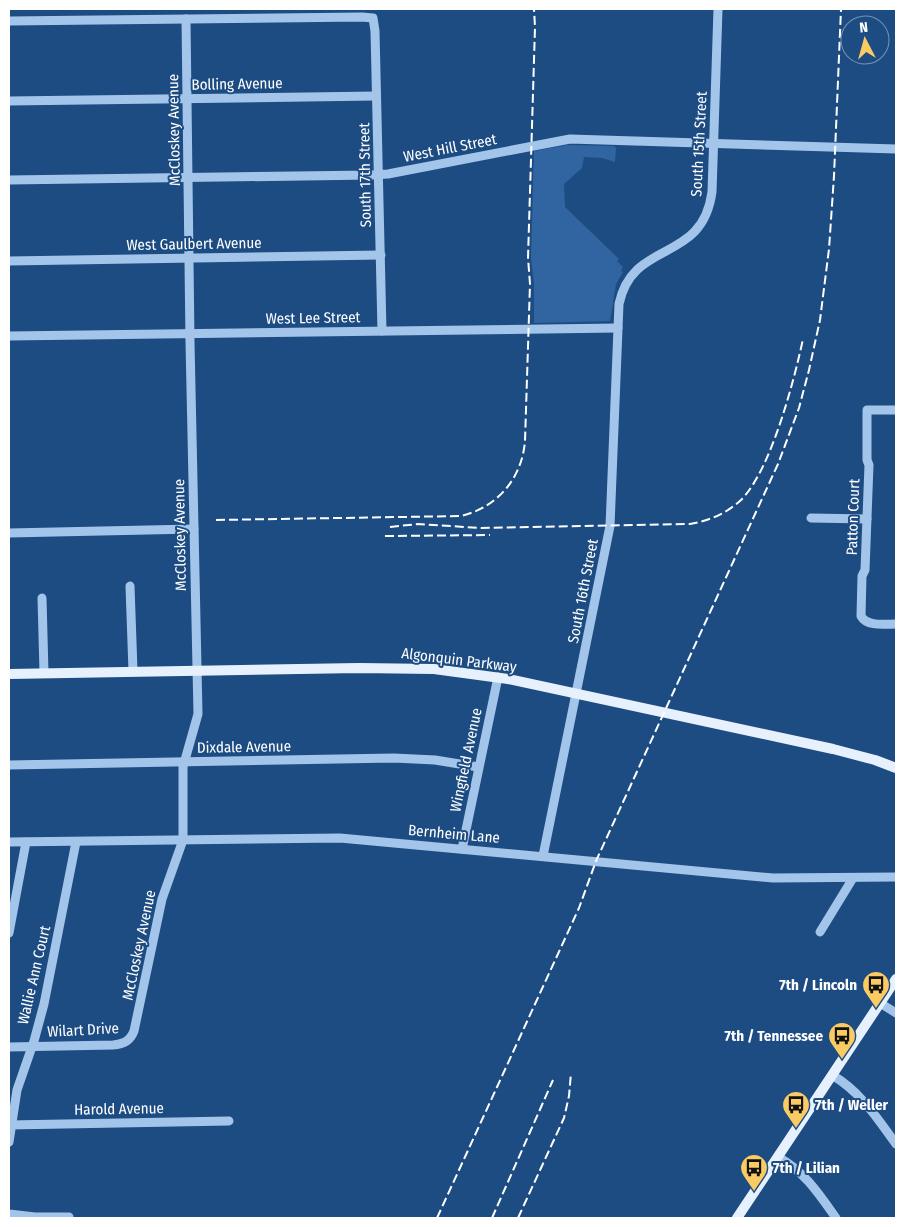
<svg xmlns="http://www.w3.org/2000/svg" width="905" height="1227" viewBox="0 0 905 1227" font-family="'Fira Sans Condensed',sans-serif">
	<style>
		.green { fill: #3165a1 }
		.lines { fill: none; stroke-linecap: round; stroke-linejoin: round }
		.minor { stroke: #a4c5ea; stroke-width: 9 }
		.major { stroke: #e7f1fe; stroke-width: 10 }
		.rail { stroke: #fff; stroke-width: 2; stroke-dasharray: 9 4; stroke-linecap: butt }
		.labels { text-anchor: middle; stroke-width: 4; stroke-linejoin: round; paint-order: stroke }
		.street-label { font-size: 15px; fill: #fff; stroke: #1d4c83 }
		.poi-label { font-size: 15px; font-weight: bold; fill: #fff; stroke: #1d4c83; text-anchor: end }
	</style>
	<rect width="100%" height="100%" fill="#1d4c83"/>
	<polygon class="green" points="567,145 614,146 616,148 615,162 602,158 584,157 582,168 564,184 565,207 619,259 617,261 623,267 621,271 623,272 616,284 610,321 534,323 534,283 531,258 534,151"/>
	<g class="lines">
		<g class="minor">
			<polyline points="9,21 362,17 373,18 375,31 382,331"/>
			<polyline points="9,101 376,96"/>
			<polyline points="9,180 372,175 388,174 570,139 896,149"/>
			<polyline points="9,261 381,255"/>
			<polyline points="9,336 618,328"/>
			<path d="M 896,410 L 867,410 L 867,460 L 869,465 L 865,570 L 862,576 L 861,616 C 867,627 885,624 896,624"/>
			<polyline points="811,518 867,519"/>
			<polyline points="9,533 194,529"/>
			<polyline points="130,586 133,671"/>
			<polyline points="42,598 44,673"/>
			<polyline points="9,765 394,758 435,760 478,767"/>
			<polyline points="9,842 340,838 773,878 896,877"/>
			<polyline points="462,849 498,677"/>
			<path d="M 543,856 L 610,526 L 619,304 C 633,238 702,265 712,192 L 718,9"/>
			<polyline points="820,932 853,878"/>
			<polyline points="9,933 26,842"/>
			<polyline points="880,1003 896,1013"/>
			<path d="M 9,1047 L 113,1045 C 124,1044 130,1041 134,1031 L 162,899 L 183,840 L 183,767 L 198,714 L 190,342 L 186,19"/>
			<path d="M 832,1075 C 861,1092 877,1118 896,1144"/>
			<polyline points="9,1125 229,1121"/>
			<polyline points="9,1142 17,1090 34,1041 44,1004 76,842"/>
			<path d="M 778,1157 C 804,1171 819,1194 836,1218"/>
			<polyline points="9,1214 35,1217 69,1217"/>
		</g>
		<g class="major">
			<polyline points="9,674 359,668 434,669 508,679 833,749 875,760 896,768"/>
			<polyline points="737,1218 896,979"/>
		</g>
		<g class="rail">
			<path d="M 216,520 L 461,516 C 498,507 522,478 525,441 L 530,284 L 528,258 L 535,27 L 534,9"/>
			<path d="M 390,527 L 418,524 L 481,528 L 690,524 C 709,521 727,513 741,500 C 771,470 794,381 803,339"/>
			<polyline points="385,536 490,535"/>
			<polyline points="437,1218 579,908 596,861 778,464 799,408 809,370 820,320 829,249 834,176 841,9"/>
			<polyline points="492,1218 553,1080"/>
			<polyline points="518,1218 564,1118 569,1096 571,1073"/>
		</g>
	</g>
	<defs>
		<symbol id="bus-pin" viewBox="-11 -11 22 30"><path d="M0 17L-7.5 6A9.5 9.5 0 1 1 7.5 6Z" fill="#f9cb62" stroke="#1d4c83"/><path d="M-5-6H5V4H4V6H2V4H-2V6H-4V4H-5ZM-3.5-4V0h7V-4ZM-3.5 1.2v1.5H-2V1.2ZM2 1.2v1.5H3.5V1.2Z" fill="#111"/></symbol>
	</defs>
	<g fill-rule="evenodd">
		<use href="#bus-pin" x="860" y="969" width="32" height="43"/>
		<use href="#bus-pin" x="826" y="1020" width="32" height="43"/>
		<use href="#bus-pin" x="780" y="1089" width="32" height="43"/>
		<use href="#bus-pin" x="738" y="1152" width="32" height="43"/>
	</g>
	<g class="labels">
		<g class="street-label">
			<text transform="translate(237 84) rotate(-1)" y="5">Bolling Avenue</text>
			<text transform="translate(174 130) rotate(-91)" y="5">McCloskey Avenue</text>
			<text transform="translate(699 144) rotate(-87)" y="5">South 15th Street</text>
			<text transform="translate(450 148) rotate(-11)" y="5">West Hill Street</text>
			<text transform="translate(365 175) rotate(-91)" y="5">South 17th Street</text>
			<text transform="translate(194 244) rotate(-1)" y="5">West Gaulbert Avenue</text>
			<text transform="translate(313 318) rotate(-1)" y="5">West Lee Street</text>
			<text transform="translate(853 517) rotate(-88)" y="5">Patton Court</text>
			<text transform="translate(180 535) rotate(-91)" y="5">McCloskey Avenue</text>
			<text transform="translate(583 591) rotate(-79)" y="5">South 16th Street</text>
			<text transform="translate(459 660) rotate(7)" y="5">Algonquin Parkway</text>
			<text transform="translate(244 747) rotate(-1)" y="5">Dixdale Avenue</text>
			<text transform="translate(466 760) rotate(-78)" y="5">Wingfield Avenue</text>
			<text transform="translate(454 834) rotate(5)" y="5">Bernheim Lane</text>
			<text transform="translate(139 945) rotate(-78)" y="5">McCloskey Avenue</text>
			<text transform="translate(34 975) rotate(-77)" y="5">Wallie Ann Court</text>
			<text transform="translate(83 1030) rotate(-3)" y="5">Wilart Drive</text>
			<text transform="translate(119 1109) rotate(-1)" y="5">Harold Avenue</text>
		</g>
		<g class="poi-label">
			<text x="857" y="990">7th / Lincoln</text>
			<text x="823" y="1041">7th / Tennessee</text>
			<text x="815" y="1110" text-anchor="start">7th / Weller</text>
			<text x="773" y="1173" text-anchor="start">7th / Lilian</text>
		</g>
	</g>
	<rect width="905" height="1227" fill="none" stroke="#ffffff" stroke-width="20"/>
	<g transform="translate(865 40) rotate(354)"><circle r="24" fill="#1d4c83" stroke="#7794b5"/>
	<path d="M0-4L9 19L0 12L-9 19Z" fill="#f9cb62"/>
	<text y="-8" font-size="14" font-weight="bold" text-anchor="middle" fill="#ffffff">N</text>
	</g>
</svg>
